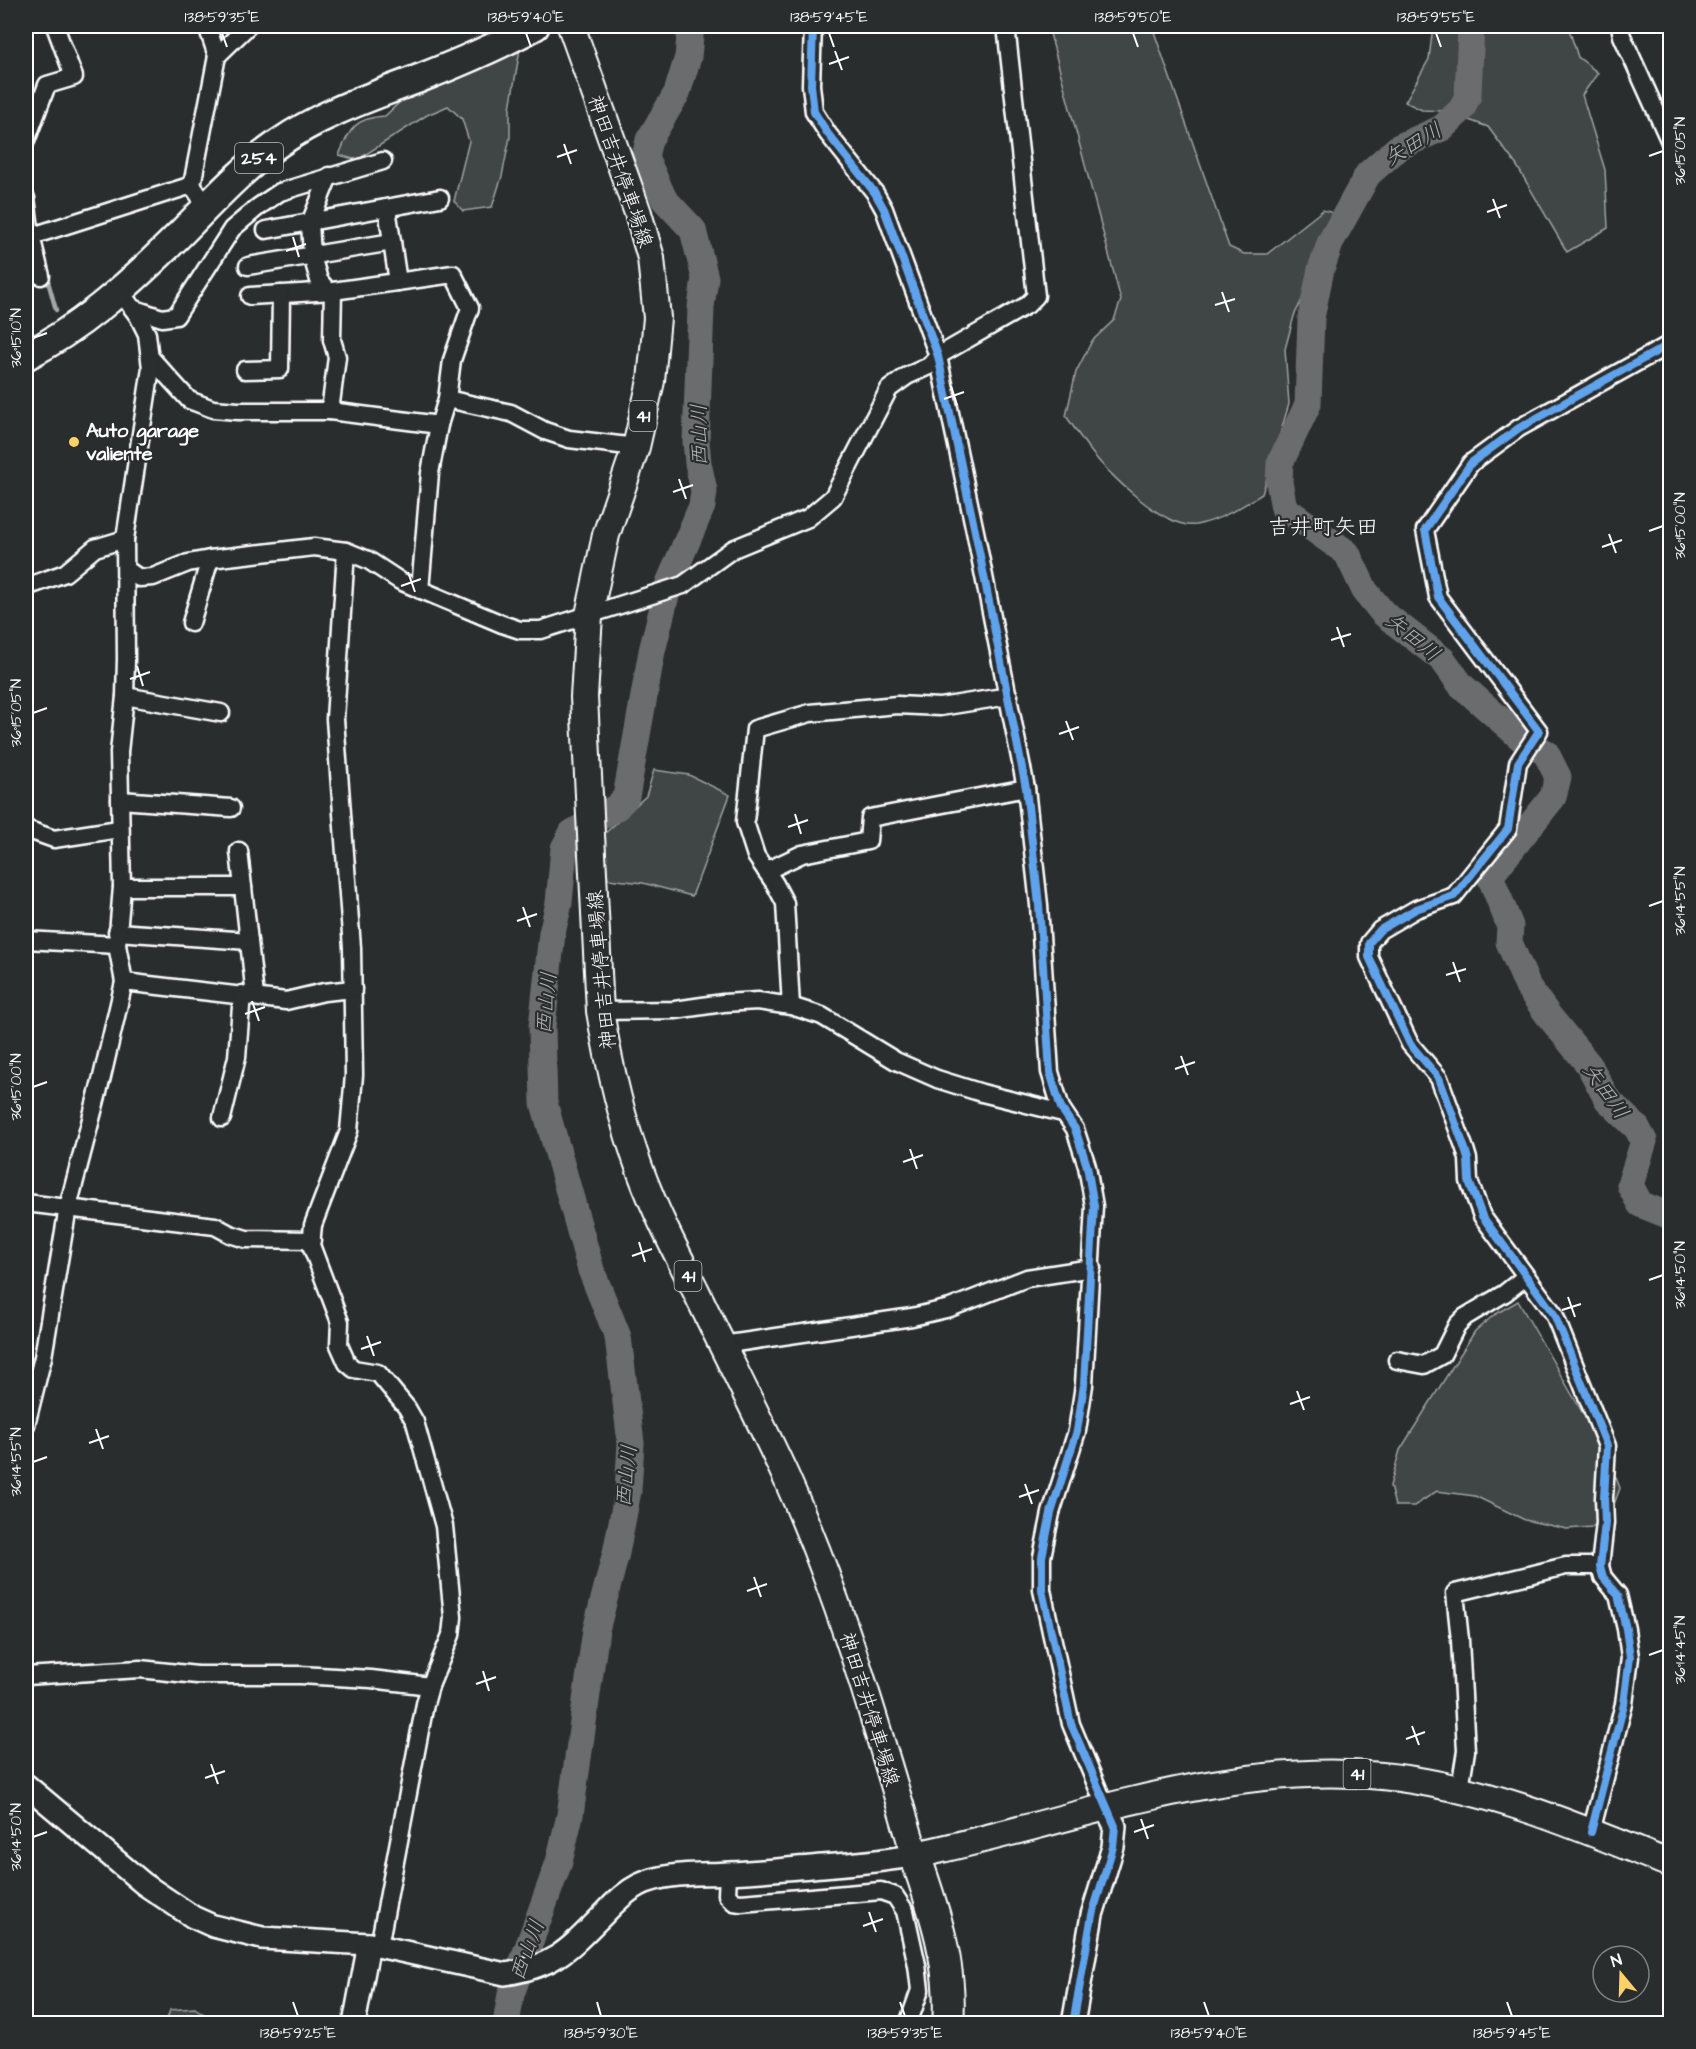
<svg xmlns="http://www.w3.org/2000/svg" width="1696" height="2049" viewBox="0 0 1696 2049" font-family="'Architects Daughter','Klee One',sans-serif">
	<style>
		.green { fill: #414445; stroke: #a0a2a2; stroke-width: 1.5 }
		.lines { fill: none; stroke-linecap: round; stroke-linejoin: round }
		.stream { stroke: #a6a7a7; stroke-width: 4.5 }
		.river { stroke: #6a6c6d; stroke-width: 27 }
		.minor-casing { stroke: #fff; stroke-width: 21 }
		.tertiary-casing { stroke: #fff; stroke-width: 26 }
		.primary-casing { stroke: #fff; stroke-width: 30 }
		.trunk-casing { stroke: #fff; stroke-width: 32 }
		.motorway-casing { stroke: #fff; stroke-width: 34 }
		.minor { stroke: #2a2d2e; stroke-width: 16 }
		.tertiary { stroke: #2a2d2e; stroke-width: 21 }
		.primary { stroke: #2a2d2e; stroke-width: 26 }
		.trunk { stroke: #2a2d2e; stroke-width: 27 }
		.motorway { stroke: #2a2d2e; stroke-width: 30 }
		.cycleway-casing { stroke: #2a2d2e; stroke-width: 11 }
		.cycleway { stroke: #60a3ed; stroke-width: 8 }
		.ticks { fill: none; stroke: #fff; stroke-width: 2 }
		.poi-dot { fill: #ffd166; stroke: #2a2d2e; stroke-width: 2 }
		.labels { text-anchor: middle; stroke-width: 4.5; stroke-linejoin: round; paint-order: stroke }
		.shield { fill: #2a2d2e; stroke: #bfc0c0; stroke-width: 1.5 }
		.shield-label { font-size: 18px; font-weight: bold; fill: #fff }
		.street-label { font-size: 20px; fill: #fff; stroke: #2a2d2e }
		.poi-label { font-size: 20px; font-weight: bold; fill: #fff; stroke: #2a2d2e; text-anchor: start }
		.water-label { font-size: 21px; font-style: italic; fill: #b4b6b6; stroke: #2a2d2e }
		.quarter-label { font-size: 22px; fill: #fff; stroke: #2a2d2e }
		.neatline { fill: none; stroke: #fff; stroke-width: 2 }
		.ticks-label { font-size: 15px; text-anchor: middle; fill: #fff }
	</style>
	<rect width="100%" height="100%" fill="#2a2d2e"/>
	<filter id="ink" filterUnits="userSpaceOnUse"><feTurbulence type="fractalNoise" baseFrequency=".0167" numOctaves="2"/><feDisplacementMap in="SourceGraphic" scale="12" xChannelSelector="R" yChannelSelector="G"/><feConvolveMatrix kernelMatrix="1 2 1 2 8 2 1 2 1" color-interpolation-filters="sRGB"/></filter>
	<g filter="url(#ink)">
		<g class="green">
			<path d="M 1048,26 L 1152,26 L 1229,247 L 1244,254 L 1267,254 L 1323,210 L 1340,215 L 1346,231 L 1338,255 L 1310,283 L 1294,316 L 1285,349 L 1289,404 L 1262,494 C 1241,507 1221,520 1196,525 C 1165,530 1107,473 1090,450 C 1081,439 1074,427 1066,416 L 1076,372 L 1092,341 L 1114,320 L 1121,300 Z"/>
			<polygon points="1433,26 1568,26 1578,57 1598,73 1582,95 1605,170 1608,228 1567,252 1517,166 1488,127 1444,111 1422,110 1405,102 1429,59"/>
			<path d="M 521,43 L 510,108 L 510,137 L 502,176 L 492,207 L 463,211 L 454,201 L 469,141 L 462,119 L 448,106 L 427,115 L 357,160 L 339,155 C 350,129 354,118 385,116 L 402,100 Z"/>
			<polygon points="654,770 689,775 730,795 692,896 643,883 608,879 603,835 646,796"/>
			<polygon points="1518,1301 1608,1457 1620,1488 1612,1510 1592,1527 1567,1529 1525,1520 1475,1496 1437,1491 1414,1506 1395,1506 1390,1486 1400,1450 1475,1331 1494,1315"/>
			<polygon points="195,2008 217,2023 166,2023 170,2010"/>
		</g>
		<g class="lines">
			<g class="stream">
				<polyline points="26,154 31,196"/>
				<polyline points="46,274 56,310"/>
			</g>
			<g class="river">
				<polyline points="1471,26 1468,95 1462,109 1442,128 1399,147 1368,174 1331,241 1321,269 1311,318 1308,404 1280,463 1279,482 1284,508 1347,553 1365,591 1383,613 1443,660 1461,685 1522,739 1546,753 1558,777 1553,797 1490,876 1510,926 1509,942 1528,987 1548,1015 1589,1065 1607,1099 1637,1128 1644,1141 1630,1185 1640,1204 1670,1216"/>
				<polyline points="506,2024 511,1994 559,1862 570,1815 596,1630 616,1553 628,1491 631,1443 618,1337 591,1270 544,1103 542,1027 552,933 559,903 564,848 572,833 617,807 626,797 652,651 669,583 702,506 704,491 698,463 696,441 701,307 705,278 693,230 664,199 645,157 649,140 677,93 688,57 691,26"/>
			</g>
			<defs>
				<g id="minor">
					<polyline points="813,26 811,85 814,112 828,134 875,193 884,209 938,356 976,536 1026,788 1039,905 1050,1072 1061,1108 1075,1129 1087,1166 1094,1206 1084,1385 1077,1431 1051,1513 1042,1557 1042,1590 1071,1724 1106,1808"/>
					<polyline points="1620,26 1622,36 1670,142"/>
					<polyline points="217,56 248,26"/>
					<polyline points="26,141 47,85 74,77 55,26"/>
					<polyline points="192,185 217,56 207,26"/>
					<polyline points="26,198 31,236 41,276"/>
					<polyline points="387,208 398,282"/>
					<polyline points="266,230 440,198"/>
					<polyline points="26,238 192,185 206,206"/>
					<polyline points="248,266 392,242"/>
					<polyline points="328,291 319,280 312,256 310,223 329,176"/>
					<polyline points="132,308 162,318 176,316 232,229 258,207 280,192 383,161"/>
					<polyline points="150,357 189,400 213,409 238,411 330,411 439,425 447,399 452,360 470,308 453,274 333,291 250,296"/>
					<polyline points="245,370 280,369 281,294"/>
					<polyline points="447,399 511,413 545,431 569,439 636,447"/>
					<polyline points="330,411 337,357 332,340 333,291"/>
					<polyline points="346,551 335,719 352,948 354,1075 349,1131 313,1225 311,1245 340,1322 339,1345 347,1363 354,1369 378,1373 407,1408 415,1422 444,1526 453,1617 451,1635 430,1686 425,1704 379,1946"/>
					<polyline points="126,569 139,578 153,577 188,563 210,559 314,547 346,551 368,560 400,581 502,624 520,630 541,630 683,585 733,549 808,518 833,497 889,389 907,376 929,366 938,356 1027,305 1036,296 1006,26"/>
					<polyline points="26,587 65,573 95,548 125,539"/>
					<polyline points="420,590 430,473 439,425"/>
					<polyline points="191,623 210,559"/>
					<polyline points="125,696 221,713"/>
					<polyline points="120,800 231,808"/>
					<polyline points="26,829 54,839 119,829"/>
					<polyline points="239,851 255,996"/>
					<polyline points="766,871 802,854 868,841 870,818 1026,788"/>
					<polyline points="122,887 243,887"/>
					<polyline points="117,932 249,941"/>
					<polyline points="26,940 117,945"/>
					<polyline points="124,982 286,1001 324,992 353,989"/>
					<polyline points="791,1006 785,903 775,884 756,856 745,822 755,729 810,713 897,705 940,707 1009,696"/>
					<polyline points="600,1011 675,1010 723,1003 758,1001 791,1006 822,1016 896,1061 937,1079 982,1093 1063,1113"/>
					<polyline points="222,1118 237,1057 242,994"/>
					<polyline points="26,1203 215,1226 230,1234 246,1239 312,1240"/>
					<polyline points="722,1345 912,1317 950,1308 1027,1278 1092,1268"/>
					<polyline points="1397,1360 1424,1365 1442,1355 1457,1325 1465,1317 1505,1293 1525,1277"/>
					<polyline points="26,1425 43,1357 68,1207 102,1077 124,982 117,945 122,887 119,752 125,696 126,659 125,539 151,368 147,334 138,316 120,291"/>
					<polyline points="26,1676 140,1669 197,1675 300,1675 371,1679 430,1686"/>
					<polyline points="1460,1788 1466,1751 1460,1640 1455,1593 1566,1566 1600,1566"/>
					<polyline points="1591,1832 1624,1704 1630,1657 1626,1629 1618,1595 1603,1577 1600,1566 1605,1523 1604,1498 1607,1446 1554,1314 1482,1216 1469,1181 1468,1159 1465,1149 1439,1078 1410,1044 1369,957 1369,943 1380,930 1416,909 1454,896 1508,829 1518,763 1539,731 1438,597 1425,530 1471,463 1519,428 1670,344"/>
					<polyline points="728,1873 727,1895 734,1902 741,1903 881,1891 895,1896 905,1911 917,1965 920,1990 908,2024"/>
				</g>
				<g id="tertiary">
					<path d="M 26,1785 L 144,1884 L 193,1917 L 213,1926 L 262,1938 L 369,1944 L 505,1974 C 556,1966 569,1949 604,1914 C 614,1903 625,1892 639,1885 C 666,1872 699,1875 729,1873 C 756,1872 784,1869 811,1867 C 846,1864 881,1862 915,1855"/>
					<polyline points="354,2024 369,1944"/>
					<polyline points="1073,2024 1092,1915 1113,1847 1115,1826 1106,1808"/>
				</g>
				<path id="primary" d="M 571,26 L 638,213 L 651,258 L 657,318 L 651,381 L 636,447 L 606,535 L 589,615 L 584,697 L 600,1011 C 609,1065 621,1118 640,1170 C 655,1211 675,1250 695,1289 C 725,1352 757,1414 786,1477 C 841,1599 877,1728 915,1855 C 1069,1823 1222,1760 1382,1776 C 1483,1786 1577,1826 1670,1864"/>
				<path id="trunk" d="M 26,356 C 80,328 125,288 169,245 C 205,210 237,172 279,143 C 323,112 374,96 423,77 C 461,62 499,46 535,26"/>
				<path id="motorway" d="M 915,1855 C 934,1910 953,1964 948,2024"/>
			</defs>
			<use href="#minor" class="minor-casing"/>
			<use href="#tertiary" class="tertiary-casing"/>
			<use href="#primary" class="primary-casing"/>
			<use href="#trunk" class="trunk-casing"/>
			<use href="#motorway" class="motorway-casing"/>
			<use href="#minor" class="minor"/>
			<use href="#tertiary" class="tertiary"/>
			<use href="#primary" class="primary"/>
			<use href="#trunk" class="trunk"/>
			<use href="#motorway" class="motorway"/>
			<defs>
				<g id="cycleway">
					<polyline points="813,26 811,85 814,112 828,134 875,193 884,209 938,356 976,536 1026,788 1039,905 1050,1072 1061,1108 1075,1129 1087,1166 1094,1206 1084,1385 1077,1431 1051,1513 1042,1557 1042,1590 1071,1724 1115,1826 1113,1847 1092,1915 1073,2024"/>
					<polyline points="1591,1832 1624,1704 1630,1657 1626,1629 1618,1595 1603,1577 1600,1566 1605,1523 1604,1498 1607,1446 1554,1314 1482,1216 1469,1181 1468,1159 1465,1149 1439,1078 1410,1044 1369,957 1369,943 1380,930 1416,909 1454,896 1508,829 1518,763 1539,731 1438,597 1425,530 1471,463 1519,428 1670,344"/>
				</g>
			</defs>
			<use href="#cycleway" class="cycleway-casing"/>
			<use href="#cycleway" class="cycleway"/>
		</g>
	</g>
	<path class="ticks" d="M 222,33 L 227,47M 526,33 L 531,47M 829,33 L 834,47M 1133,33 L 1138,47M 1436,33 L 1441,47M 835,51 L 842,70M 829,64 L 849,57M 564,144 L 571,164M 1649,156 L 1663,151M 557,157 L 577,150M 1493,199 L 1500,218M 1487,212 L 1507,205M 293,237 L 299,257M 286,251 L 306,244M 1222,292 L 1229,312M 1215,305 L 1235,299M 33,338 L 47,333M 951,386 L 957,405M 944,399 L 964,392M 679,479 L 686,499M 673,492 L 693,485M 1649,531 L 1663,526M 1609,534 L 1616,553M 1602,547 L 1622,540M 408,572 L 415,592M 401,586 L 421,579M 1337,627 L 1344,647M 1331,640 L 1351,634M 137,666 L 143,686M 130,679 L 150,672M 33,713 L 47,708M 1066,721 L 1073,740M 1059,734 L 1079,727M 795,814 L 801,834M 788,827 L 808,820M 1649,906 L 1663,901M 523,907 L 530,927M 517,921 L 537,914M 1453,962 L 1460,982M 1446,975 L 1466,969M 252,1001 L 259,1021M 245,1014 L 265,1007M 1181,1056 L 1188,1075M 1175,1069 L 1195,1062M 33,1087 L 47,1082M 910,1149 L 917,1169M 903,1162 L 923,1155M 639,1242 L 645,1262M 632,1256 L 652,1249M 1649,1280 L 1663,1275M 1568,1297 L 1575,1317M 1562,1310 L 1581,1304M 367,1336 L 374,1356M 361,1349 L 381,1342M 1297,1391 L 1304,1410M 1290,1404 L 1310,1397M 96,1429 L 103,1449M 89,1443 L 109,1436M 33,1462 L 47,1457M 1025,1484 L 1032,1504M 1019,1497 L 1039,1490M 754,1577 L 761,1597M 747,1591 L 767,1584M 1649,1655 L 1663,1650M 483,1671 L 489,1691M 476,1684 L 496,1677M 1412,1726 L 1419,1745M 1406,1739 L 1425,1732M 211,1764 L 218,1784M 205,1778 L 225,1771M 1141,1819 L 1148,1839M 1134,1832 L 1154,1825M 33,1837 L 47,1832M 869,1912 L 876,1932M 863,1926 L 883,1919M 293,2002 L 298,2016M 597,2002 L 601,2016M 900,2002 L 905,2016M 1204,2002 L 1209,2016M 1507,2002 L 1512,2016"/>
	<circle class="poi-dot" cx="74" cy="442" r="6"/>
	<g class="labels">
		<g class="shield">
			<rect x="235" y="143" width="48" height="30" rx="4.5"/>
			<rect x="629.5" y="401" width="27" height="30" rx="4.5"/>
			<rect x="674.5" y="1261" width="27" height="30" rx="4.5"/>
			<rect x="1343.5" y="1759" width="27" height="30" rx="4.5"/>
		</g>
		<g class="shield-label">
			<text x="259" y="164">254</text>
			<text x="643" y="422">41</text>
			<text x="688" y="1282">41</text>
			<text x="1357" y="1780">41</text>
		</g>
		<g class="street-label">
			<text transform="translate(621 171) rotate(71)" y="7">神田吉井停車場線</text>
			<text transform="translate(601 970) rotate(-95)" y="7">神田吉井停車場線</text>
			<text transform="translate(870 1709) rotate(73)" y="7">神田吉井停車場線</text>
		</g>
		<g class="poi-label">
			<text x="86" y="437">Auto garage<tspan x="86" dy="23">valiente</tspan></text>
		</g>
		<g class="water-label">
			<text transform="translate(1413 144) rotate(-31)" y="7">矢田川</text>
			<text transform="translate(699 435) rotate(-91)" y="7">西山川</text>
			<text transform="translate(1413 637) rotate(39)" y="7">矢田川</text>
			<text transform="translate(546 1003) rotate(-85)" y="7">西山川</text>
			<text transform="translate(1606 1091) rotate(55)" y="7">矢田川</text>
			<text transform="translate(626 1476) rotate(-84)" y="7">西山川</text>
			<text transform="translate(527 1950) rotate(-70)" y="7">西山川</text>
		</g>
		<g class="quarter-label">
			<text x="1323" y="534">吉井町矢田</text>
		</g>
	</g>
	<rect width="1696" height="2049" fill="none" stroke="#2a2d2e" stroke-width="66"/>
	<g transform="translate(1621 1974) rotate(341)"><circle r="28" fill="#2a2d2e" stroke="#7f8182" stroke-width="1.5"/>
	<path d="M0-4.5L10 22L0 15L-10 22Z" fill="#ffd166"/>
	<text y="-9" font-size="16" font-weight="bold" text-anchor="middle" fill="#ffffff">N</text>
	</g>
	<rect x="33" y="33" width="1630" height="1983" class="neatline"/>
	<g class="ticks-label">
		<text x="222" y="22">138°59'35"E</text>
		<text x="526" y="22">138°59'40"E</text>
		<text x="829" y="22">138°59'45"E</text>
		<text x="1133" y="22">138°59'50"E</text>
		<text x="1436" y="22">138°59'55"E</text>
		<text transform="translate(1680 151) rotate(-90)" y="5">36°15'05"N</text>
		<text transform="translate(16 338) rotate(-90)" y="5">36°15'10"N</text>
		<text transform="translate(1680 526) rotate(-90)" y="5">36°15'00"N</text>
		<text transform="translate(16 713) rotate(-90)" y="5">36°15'05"N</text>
		<text transform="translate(1680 901) rotate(-90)" y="5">36°14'55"N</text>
		<text transform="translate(16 1087) rotate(-90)" y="5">36°15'00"N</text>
		<text transform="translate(1680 1275) rotate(-90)" y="5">36°14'50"N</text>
		<text transform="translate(16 1462) rotate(-90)" y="5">36°14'55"N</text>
		<text transform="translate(1680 1650) rotate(-90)" y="5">36°14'45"N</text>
		<text transform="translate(16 1837) rotate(-90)" y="5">36°14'50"N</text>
		<text x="298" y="2038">138°59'25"E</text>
		<text x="601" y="2038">138°59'30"E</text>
		<text x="905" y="2038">138°59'35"E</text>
		<text x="1209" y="2038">138°59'40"E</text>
		<text x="1512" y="2038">138°59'45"E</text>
	</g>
</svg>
